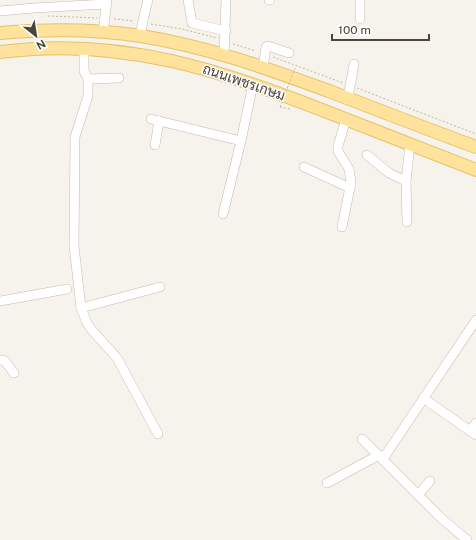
<svg xmlns="http://www.w3.org/2000/svg" width="476" height="540" viewBox="0 0 476 540" font-family="'Public Sans',Sarabun,sans-serif">
	<style>
		.lines { fill: none; stroke-linecap: round; stroke-linejoin: round }
		.minor-casing { stroke: #c2bbae; stroke-width: 10 }
		.major-casing { stroke: #e6c16a; stroke-width: 14 }
		.path { stroke: #c4b79f; stroke-width: 1; stroke-dasharray: 2 2; stroke-linecap: butt }
		.minor { stroke: #fff; stroke-width: 9 }
		.major { stroke: #ffe39c; stroke-width: 12 }
		.path-bridge { stroke: #c4b79f; stroke-width: 1; stroke-dasharray: 2 2; stroke-linecap: butt }
		.labels { text-anchor: middle; stroke-width: 3; stroke-linejoin: round; paint-order: stroke }
		.street-label { font-size: 14px; fill: #4b4439; stroke: #fff }
	</style>
	<rect width="100%" height="100%" fill="#f6f3ec"/>
	<g class="lines">
		<defs>
			<g id="minor">
				<polyline points="188,0 192,23 226,31"/>
				<polyline points="269,0 270,0"/>
				<polyline points="360,0 360,19"/>
				<polyline points="0,11 34,8 106,4"/>
				<polyline points="103,32 107,0"/>
				<polyline points="140,36 144,16 148,0"/>
				<polyline points="84,48 84,71 88,79 88,96 75,137 74,246 81,308 160,287"/>
				<polyline points="224,55 226,0"/>
				<polyline points="263,67 266,47 268,46 289,53"/>
				<polyline points="88,79 119,78"/>
				<polyline points="348,98 354,64"/>
				<polyline points="151,119 241,141 253,84"/>
				<polyline points="155,145 159,121"/>
				<polyline points="367,155 389,173 406,181"/>
				<polyline points="304,167 350,188"/>
				<polyline points="223,214 241,141"/>
				<polyline points="407,222 406,181 410,144"/>
				<polyline points="342,227 351,182 349,169 338,151 338,146 346,119"/>
				<polyline points="0,301 67,289"/>
				<polyline points="81,308 87,323 91,329 117,358 158,434"/>
				<polyline points="0,360 5,361 14,373"/>
				<polyline points="423,398 476,435"/>
				<polyline points="470,431 476,423"/>
				<polyline points="362,439 441,518 467,540"/>
				<polyline points="383,459 476,320"/>
				<polyline points="327,483 379,455"/>
				<polyline points="418,495 430,481"/>
			</g>
			<g id="major">
				<path d="M 0,33 C 47,29 95,29 141,36 C 209,47 266,68 329,91 C 378,110 427,129 476,147"/>
				<path d="M 0,52 C 123,36 223,71 335,115 C 382,133 429,152 476,170"/>
			</g>
		</defs>
		<use href="#minor" class="minor-casing"/>
		<use href="#major" class="major-casing"/>
		<g class="path">
			<polyline points="48,16 97,18"/>
			<polyline points="114,19 134,21"/>
			<polyline points="151,24 182,29 217,38"/>
			<polyline points="233,44 256,51"/>
			<polyline points="273,57 343,83"/>
			<polyline points="357,88 476,134"/>
			<polyline points="280,107 290,109"/>
		</g>
		<use href="#minor" class="minor"/>
		<use href="#major" class="major"/>
		<polyline class="path-bridge" points="280,107 295,68"/>
	</g>
	<g class="labels">
		<g class="street-label">
			<text transform="translate(244 82) rotate(19)" y="5">ถนนเพชรเกษม</text>
		</g>
	</g>
	<g transform="translate(36 36) rotate(150)" stroke="#ffffff" stroke-width="3" paint-order="stroke">
	<path d="M0-3L7 15L0 10L-7 15Z" fill="#4b4439"/>
	<text y="-6" font-size="11" font-weight="bold" text-anchor="middle" fill="#4b4439">N</text>
	</g>
	<path d="M332 34v6h97v-6" fill="none" stroke="#4b4439" stroke-width="2"/>
	<text x="338" y="34" font-size="12" fill="#4b4439" stroke="#ffffff" stroke-width="3" paint-order="stroke">100 m</text>
</svg>
